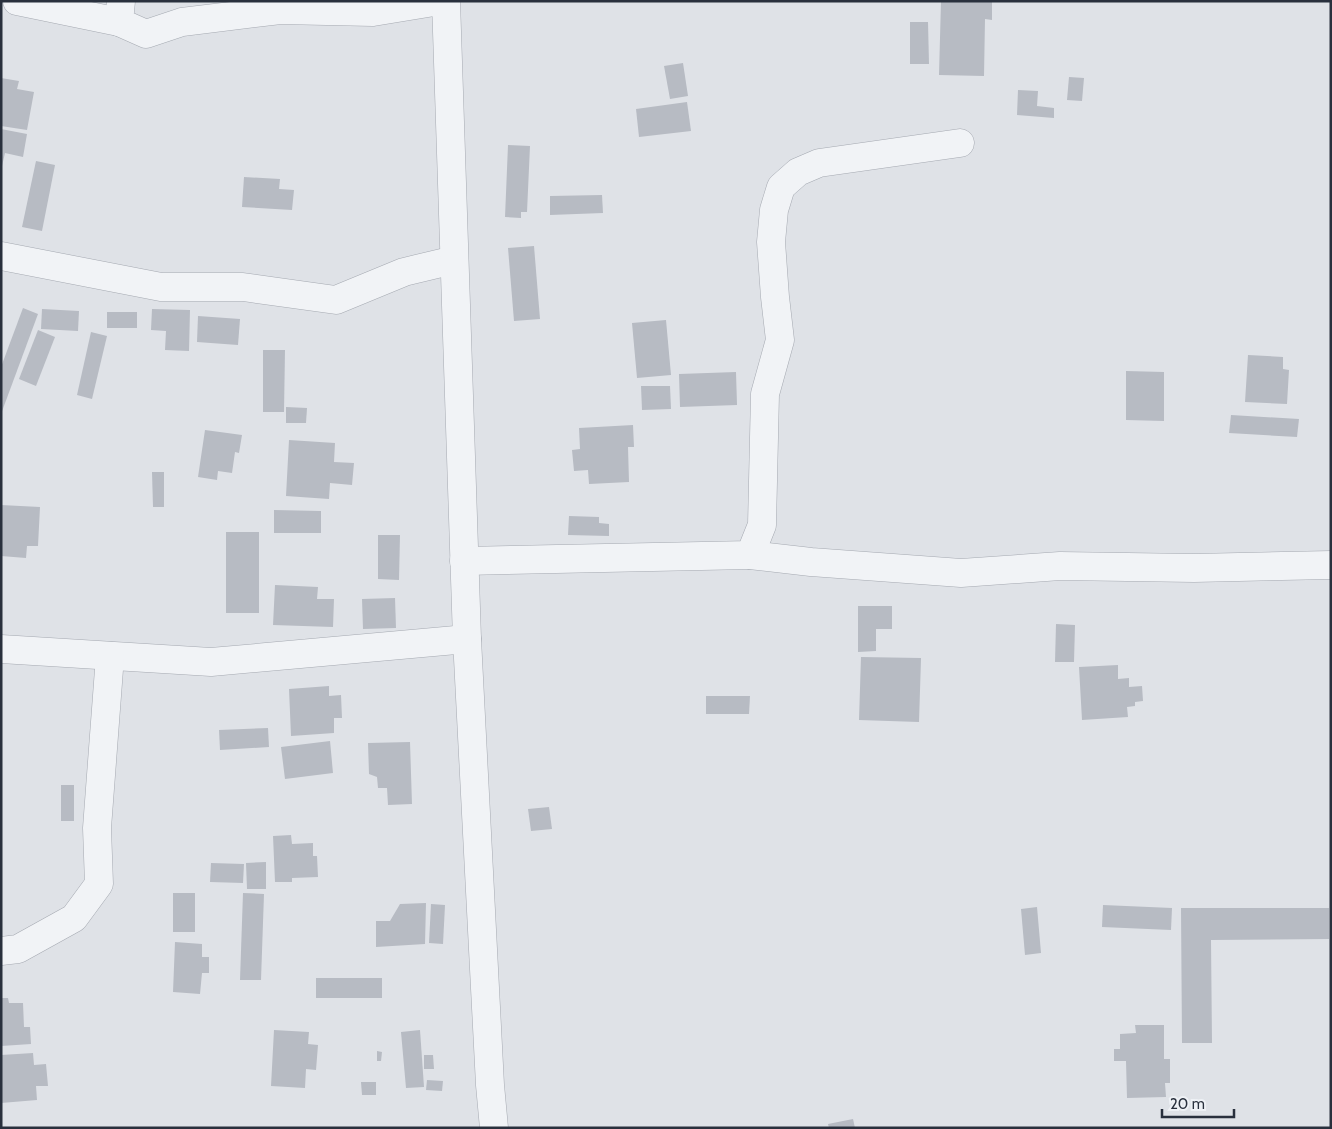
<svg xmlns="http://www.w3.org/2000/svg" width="1332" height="1129" viewBox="0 0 1332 1129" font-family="Cabin,sans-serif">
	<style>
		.building { fill: #b7bbc3 }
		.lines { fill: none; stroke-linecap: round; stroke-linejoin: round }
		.minor-casing { stroke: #a5a9b1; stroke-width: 29 }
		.tertiary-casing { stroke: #a5a9b1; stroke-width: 29 }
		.minor { stroke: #f1f3f6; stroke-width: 28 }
		.tertiary { stroke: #f1f3f6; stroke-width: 28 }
	</style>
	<rect width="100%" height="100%" fill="#dfe2e7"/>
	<g class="building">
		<polygon points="941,1 992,1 992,20 985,19 984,76 939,75"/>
		<polygon points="910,22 928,22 929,64 910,64"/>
		<polygon points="683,63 688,96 670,99 664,66"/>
		<polygon points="1069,77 1084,78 1082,101 1067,100"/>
		<polygon points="1,78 19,81 17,89 34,92 27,130 1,126"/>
		<polygon points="1018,90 1038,91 1037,106 1054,108 1054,118 1017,115"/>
		<polygon points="687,102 691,131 639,137 636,109"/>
		<polygon points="1,129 27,134 23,157 5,153 2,166"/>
		<polygon points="508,145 530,146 527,212 521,212 521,218 505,217"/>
		<polygon points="36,161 55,165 42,231 22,227"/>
		<polygon points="244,177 280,179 279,189 294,190 292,210 242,207"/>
		<polygon points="602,195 603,213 550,215 550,196"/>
		<polygon points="534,246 540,319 514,321 508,248"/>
		<polygon points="23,308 38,314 1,414 1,367"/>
		<polygon points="42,309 79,311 78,331 41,329"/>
		<polygon points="152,309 190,310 189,351 165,350 166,331 151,330"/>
		<rect x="107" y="312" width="30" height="16"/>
		<polygon points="198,316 240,319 238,345 197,342"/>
		<polygon points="666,320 671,375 637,378 632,323"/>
		<polygon points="38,330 55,337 36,386 19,379"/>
		<polygon points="91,332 107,336 92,399 77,395"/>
		<polygon points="263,350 285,350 284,412 263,412"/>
		<polygon points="1248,355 1283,357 1283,369 1289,370 1287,404 1245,402"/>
		<polygon points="1126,371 1164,372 1164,421 1126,420"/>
		<polygon points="736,372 737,405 680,407 679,374"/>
		<polygon points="641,386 670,386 671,409 642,410"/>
		<polygon points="286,407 307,408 306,423 286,423"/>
		<polygon points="1231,415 1299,419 1297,437 1229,433"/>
		<polygon points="633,425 634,447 628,447 629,482 589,484 588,470 574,471 572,450 580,449 579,428"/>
		<polygon points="205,430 242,435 239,453 235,452 232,473 218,471 217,480 198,477"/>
		<polygon points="289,440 335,443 334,462 354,463 352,485 330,483 329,499 286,496"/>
		<polygon points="152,472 164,472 164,507 153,507"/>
		<polygon points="1,505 40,507 38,546 27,546 26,558 1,556"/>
		<polygon points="274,510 321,511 321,533 274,533"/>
		<polygon points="569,516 599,517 599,523 609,524 609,536 568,535"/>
		<rect x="226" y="532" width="33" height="81"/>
		<polygon points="378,535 400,535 399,580 378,579"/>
		<polygon points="275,585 318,587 317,599 334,599 333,627 273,625"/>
		<polygon points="395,598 396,628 363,629 362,599"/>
		<polygon points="858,606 892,606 892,629 876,629 876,651 858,652"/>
		<polygon points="1056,624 1075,625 1074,662 1055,662"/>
		<polygon points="861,657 921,658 919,722 859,720"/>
		<polygon points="1118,665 1118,679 1129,678 1129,687 1142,686 1143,701 1135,702 1135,706 1127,707 1128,717 1082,720 1079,667"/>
		<polygon points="329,686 329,696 341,695 342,718 334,718 334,733 291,736 289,689"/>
		<polygon points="706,696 750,696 749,714 706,714"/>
		<polygon points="268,728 269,747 220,750 219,730"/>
		<polygon points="330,741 333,773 285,779 281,747"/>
		<polygon points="410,742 412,804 388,805 387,788 378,788 377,777 369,774 368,743"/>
		<rect x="61" y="785" width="13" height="36"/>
		<polygon points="549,807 552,829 531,831 528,809"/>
		<polygon points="291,835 292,844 313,843 313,856 317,856 318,877 292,878 292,882 275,882 273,836"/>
		<polygon points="266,862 266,889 247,889 246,863"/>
		<polygon points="211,863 244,864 243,883 210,882"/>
		<rect x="173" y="893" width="22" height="39"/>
		<polygon points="243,893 264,894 261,980 240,980"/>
		<polygon points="426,903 425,944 376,947 376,921 390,921 400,904"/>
		<polygon points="431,904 445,905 443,944 429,943"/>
		<polygon points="1103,905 1172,908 1171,930 1102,927"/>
		<polygon points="1037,907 1041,953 1025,955 1021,909"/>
		<polygon points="1181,908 1329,908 1329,939 1211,940 1212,1043 1182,1043"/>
		<polygon points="175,942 202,944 202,957 209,957 209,973 202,973 200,994 173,992"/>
		<rect x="316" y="978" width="66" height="20"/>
		<polygon points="1,998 8,998 9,1003 23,1003 24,1027 30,1027 31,1044 1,1046"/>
		<polygon points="1135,1025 1164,1025 1164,1059 1170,1059 1170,1083 1165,1083 1166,1097 1127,1098 1126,1061 1114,1061 1114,1049 1120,1049 1120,1034 1136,1033"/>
		<polygon points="274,1030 309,1032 308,1044 318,1045 316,1070 306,1069 305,1088 271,1086"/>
		<polygon points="420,1030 424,1087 406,1088 401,1032"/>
		<polygon points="377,1051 382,1052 381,1061 377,1061"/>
		<polygon points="33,1053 34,1065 46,1064 48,1086 36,1086 37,1100 1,1103 1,1055"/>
		<polygon points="424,1055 433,1055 434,1069 424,1069"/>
		<polygon points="427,1080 443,1081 442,1091 426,1090"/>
		<polygon points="361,1082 376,1082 376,1095 362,1095"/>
		<polygon points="853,1119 855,1128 829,1128 828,1124"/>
	</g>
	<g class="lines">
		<defs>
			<g id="minor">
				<polyline points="17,1 119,22"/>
				<polyline points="121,1 119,22 146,34 182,22 280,10 373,12 440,1"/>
				<polyline points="1,256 161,287 243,287 336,300 404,272 454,260"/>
				<polyline points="750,555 811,562 961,573 1060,566 1194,568 1331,565"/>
				<polyline points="464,561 750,555 762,525 765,394 780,340 775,297 771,242 774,210 781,187 798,172 819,163 960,143"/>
				<polyline points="1,649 211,662 467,639"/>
				<polyline points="1,951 18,949 74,918 99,884 97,828 110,656"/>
			</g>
			<polyline id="tertiary" points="446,1 467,639 490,1085 494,1128"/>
		</defs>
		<use href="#minor" class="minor-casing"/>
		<use href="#tertiary" class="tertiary-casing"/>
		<use href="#minor" class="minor"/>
		<use href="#tertiary" class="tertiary"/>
	</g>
	<rect width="1332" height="1129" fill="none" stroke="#29303d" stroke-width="5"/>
	<path d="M1162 1109v8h72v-8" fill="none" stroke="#29303d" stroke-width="2.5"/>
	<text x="1170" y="1109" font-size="15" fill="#29303d" stroke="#eef1f5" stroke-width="4" paint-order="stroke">20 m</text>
</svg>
